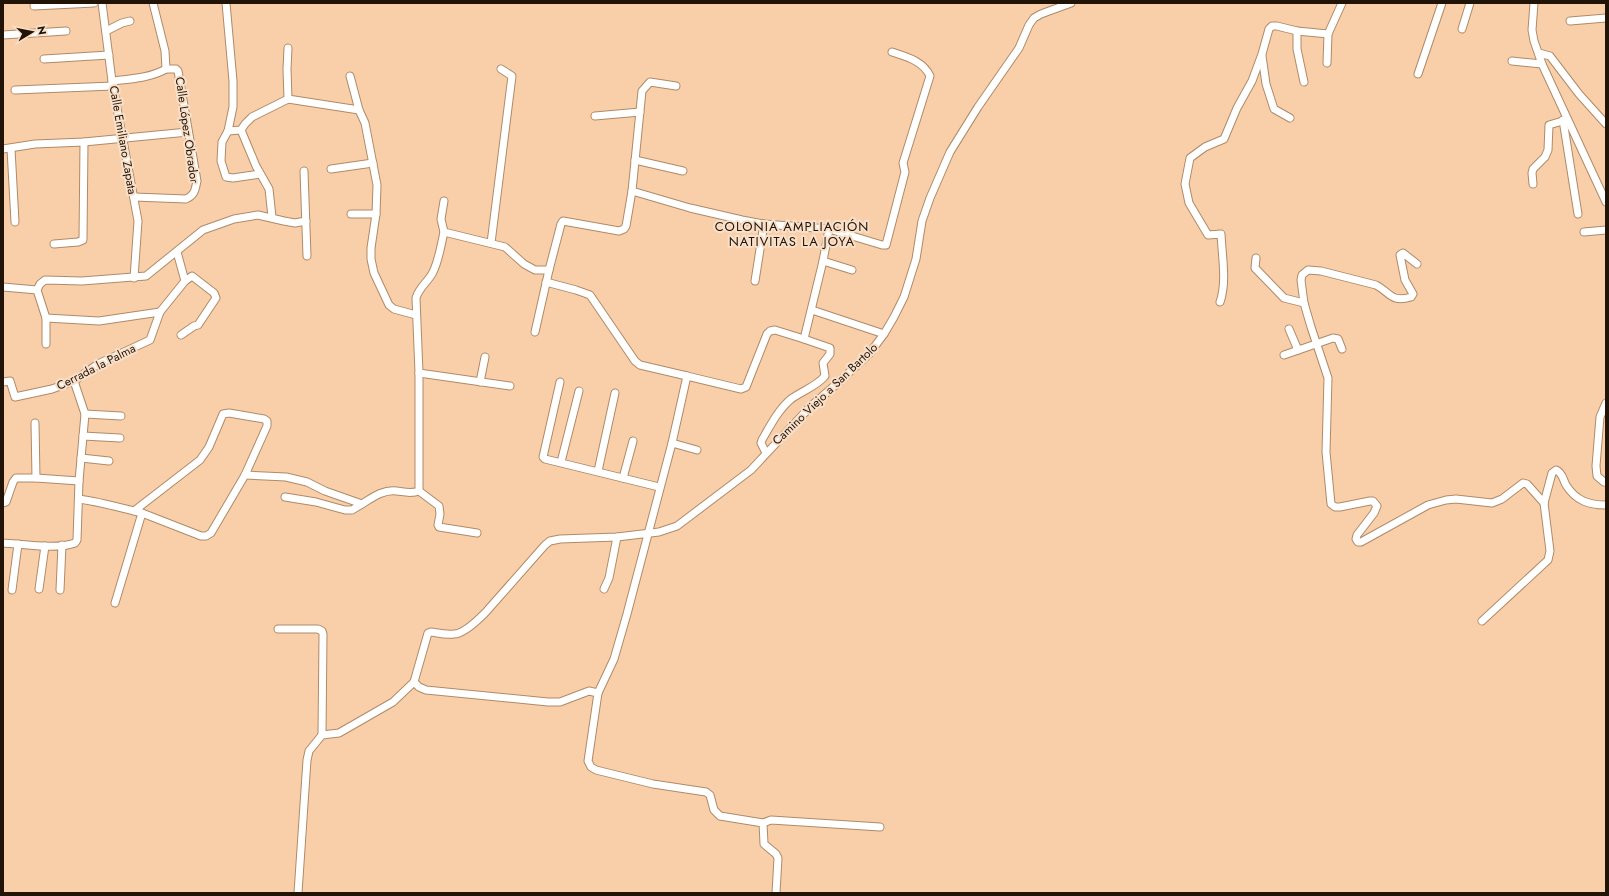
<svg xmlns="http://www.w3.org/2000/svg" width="1609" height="896" viewBox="0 0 1609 896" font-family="Jost,sans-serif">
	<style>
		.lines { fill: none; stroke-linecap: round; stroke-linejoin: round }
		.minor-casing { stroke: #b08a67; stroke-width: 9 }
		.minor { stroke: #fff; stroke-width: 7 }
		.labels { text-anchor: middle; stroke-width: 4; stroke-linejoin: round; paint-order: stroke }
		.street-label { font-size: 12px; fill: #211306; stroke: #f9e0ca }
		.neighbourhood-label { font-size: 13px; letter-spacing: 1px; fill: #211306; stroke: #f9e0ca }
	</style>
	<rect width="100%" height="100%" fill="#f9cfaa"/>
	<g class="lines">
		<defs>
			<g id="minor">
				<polyline points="102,3 112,81 138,221 134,278"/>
				<polyline points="226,3 233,81 233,107 228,131 222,142 221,161 226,177 233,178 260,174"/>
				<polyline points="1534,3 1532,30 1534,41 1542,64 1606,202"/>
				<polyline points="34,6 94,3"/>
				<polyline points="1570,21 1606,18"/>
				<polyline points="1462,29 1470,3"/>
				<polyline points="106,31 122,23 130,21"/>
				<polyline points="1297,31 1297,49 1304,82"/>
				<polyline points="3,35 66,31"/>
				<polyline points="288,48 287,69 288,99"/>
				<polyline points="1539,53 1550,56 1579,94 1606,124"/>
				<polyline points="1262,56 1266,84 1274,109 1290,118"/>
				<polyline points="44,59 109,55"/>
				<polyline points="1512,61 1542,64"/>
				<polyline points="1327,63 1328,34 1342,3"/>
				<polyline points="1418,74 1442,3"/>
				<polyline points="350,76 359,110 365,123 377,185 376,214 371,248 371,259 374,273 389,305 394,309 416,315"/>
				<path d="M 112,81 C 130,79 150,78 166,69"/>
				<polyline points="15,90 113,86"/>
				<polyline points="595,116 640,112"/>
				<polyline points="1563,120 1578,214"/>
				<polyline points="241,130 256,166 269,189 272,217"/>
				<polyline points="228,131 241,130 245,124 252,117 288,99 359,110"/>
				<polyline points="3,149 35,144 84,142 188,132"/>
				<polyline points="11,149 15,222"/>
				<polyline points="635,160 683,171"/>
				<polyline points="331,169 373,163"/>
				<polyline points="304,171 307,256"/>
				<polyline points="1533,184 1532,173 1533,169 1545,157 1548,150 1549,125 1566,120"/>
				<polyline points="632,191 642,91 650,82 676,86"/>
				<path d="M 134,197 L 186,199 C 195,195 195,190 197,181 L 178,71 L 176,69 L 166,69 L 165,51 L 153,3"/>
				<polyline points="351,214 376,214"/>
				<polyline points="444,232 441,219 444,201"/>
				<polyline points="1584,232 1606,230"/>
				<polyline points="491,243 512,76 501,69"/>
				<polyline points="54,244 78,242 83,240 84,142"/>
				<polyline points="177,252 185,281"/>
				<polyline points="1256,258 1255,268 1284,298 1304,303 1311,327 1328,378 1326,452 1331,504 1335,507 1340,507 1370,501 1373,501 1377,506 1374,513 1357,535 1356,539 1358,542 1361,542 1428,505 1446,500 1456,499 1492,503 1502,499 1523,483 1527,484 1544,503 1550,551 1548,560 1482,621"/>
				<polyline points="823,261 852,270"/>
				<polyline points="755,281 764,224"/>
				<polyline points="546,282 576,290 590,295 635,361 640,365 687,376"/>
				<polyline points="3,287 37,290"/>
				<polyline points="37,290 40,284 45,280 82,281 146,276 203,230 234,219 258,215 284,221 295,223 306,221"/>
				<polyline points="37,290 46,318 46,344"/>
				<path d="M 1220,302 C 1227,282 1222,256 1221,234 L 1208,235 L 1189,203 L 1185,184 L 1190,158 L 1205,147 L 1224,139 L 1237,108 L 1252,81 L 1262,54 L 1269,29 L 1272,26 L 1277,26 L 1297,31 L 1328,34"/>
				<path d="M 1304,303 L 1301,280 L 1302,275 L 1308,270 L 1321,271 L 1376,285 C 1391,293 1391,303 1411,297 L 1413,294 L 1405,280 L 1400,255 L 1403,253 L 1417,264"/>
				<polyline points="812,310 884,334"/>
				<polyline points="46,318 99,321 160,312"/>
				<polyline points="1289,329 1298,350"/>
				<polyline points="535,332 549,270"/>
				<polyline points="1284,355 1333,338 1338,339 1342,349"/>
				<polyline points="419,373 510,386"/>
				<polyline points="3,382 10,381 15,397 52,389 74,381 98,364 150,340 160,312 185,281 192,276 214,293 216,298 198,325 194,326 181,335"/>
				<polyline points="480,382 485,357"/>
				<polyline points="560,382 543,457 545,459 659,487"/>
				<polyline points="85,414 121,416"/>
				<polyline points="35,423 36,478"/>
				<polyline points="83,436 120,438"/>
				<polyline points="672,443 697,450"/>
				<path d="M 766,453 L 761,443 L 762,440 C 770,426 778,410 791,399 C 802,391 817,386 825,376 L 823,363 L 830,354 L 830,348 L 804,339"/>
				<polyline points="81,458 109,461"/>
				<polyline points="561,462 579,391"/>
				<polyline points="598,471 615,393"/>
				<path d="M 245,475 L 286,477 L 307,482 L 325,491 L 362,504 C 373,497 384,489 397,491 C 405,492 411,494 419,491 L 419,373 L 416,298 C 419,287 429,281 433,272 C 439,260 441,245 444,232 L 505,247 L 524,264 L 535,270 L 549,270 L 561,224 L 563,221 L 619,231 L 624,229 L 626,226 L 632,191 L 690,208 L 742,220 L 764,224 L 829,229 L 882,245 L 886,245 L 905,172 L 903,163 L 930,76 C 923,61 907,57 892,52"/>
				<polyline points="623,478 633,441"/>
				<polyline points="1604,482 1597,476 1596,466 1600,417 1606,403"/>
				<polyline points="419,491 439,506 440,514 438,525 439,527 477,533"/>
				<polyline points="285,497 316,502 345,510 352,510 362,504"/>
				<path d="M 79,499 C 101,502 121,508 142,513 L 201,536 L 206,536 L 211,533 L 245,475 L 267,426 L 267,421 L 264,419 L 229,413 L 223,414 L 209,447 L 200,460 L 134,511"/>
				<polyline points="3,503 6,502 13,482 16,478 36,478 79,481"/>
				<path d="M 1544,503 L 1552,473 L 1556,470 C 1563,473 1563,480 1566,485 C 1576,501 1589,505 1606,505"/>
				<path d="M 3,543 C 22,544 57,550 75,543 L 77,540 L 79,481 L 85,414 L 74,381"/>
				<polyline points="39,589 45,546"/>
				<polyline points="604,589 609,578 617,537"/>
				<polyline points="12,590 18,544"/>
				<polyline points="60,590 62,545"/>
				<polyline points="115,603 142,513"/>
				<polyline points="278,629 318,629 322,631 323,634 322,735"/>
				<polyline points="414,682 419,687 426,690 548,702 560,702 589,691 598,693 588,761 591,767 596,770 653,784 706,792 710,795 714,810 720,816 763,823 764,844 776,854 778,858 776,893"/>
				<polyline points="598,693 614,659 627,614 672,443 687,376 741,389 746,387 767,334 770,331 775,330 804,339 823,261 829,229"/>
				<polyline points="763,823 771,820 880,827"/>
				<path d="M 298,893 L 307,760 L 309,751 L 322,735 L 339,733 L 393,702 L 414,682 L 428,633 L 431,632 C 438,633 446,635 454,634 C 463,634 478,620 485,613 L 545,545 L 550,541 L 560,539 L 617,537 L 659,532 L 677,526 L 751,470 L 810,407 L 840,381 L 869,354 L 884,334 L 894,317 L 904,297 L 916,259 L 922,221 L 930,198 L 950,152 L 978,107 L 1019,48 L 1029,25 L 1034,18 L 1041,14 L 1071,3"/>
			</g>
		</defs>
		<use href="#minor" class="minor-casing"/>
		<use href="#minor" class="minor"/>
	</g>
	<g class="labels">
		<g class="street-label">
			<text transform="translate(187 130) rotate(82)" y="4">Calle López Obrador</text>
			<text transform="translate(123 140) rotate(80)" y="4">Calle Emiliano Zapata</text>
			<text transform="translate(96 367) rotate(-27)" y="4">Cerrada la Palma</text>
			<text transform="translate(825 394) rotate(-44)" y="4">Camino Viejo a San Bartolo</text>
		</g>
		<g class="neighbourhood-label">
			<text x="792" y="231">COLONIA AMPLIACIÓN<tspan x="792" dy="15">NATIVITAS LA JOYA</tspan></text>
		</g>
	</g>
	<rect width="1609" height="896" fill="none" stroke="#211306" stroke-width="8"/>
	<g transform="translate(32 32) rotate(80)" stroke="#f9e0ca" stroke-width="3" paint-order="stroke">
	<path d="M0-3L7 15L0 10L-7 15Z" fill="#211306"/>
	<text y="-6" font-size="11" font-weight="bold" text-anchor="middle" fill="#211306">N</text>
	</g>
</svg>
